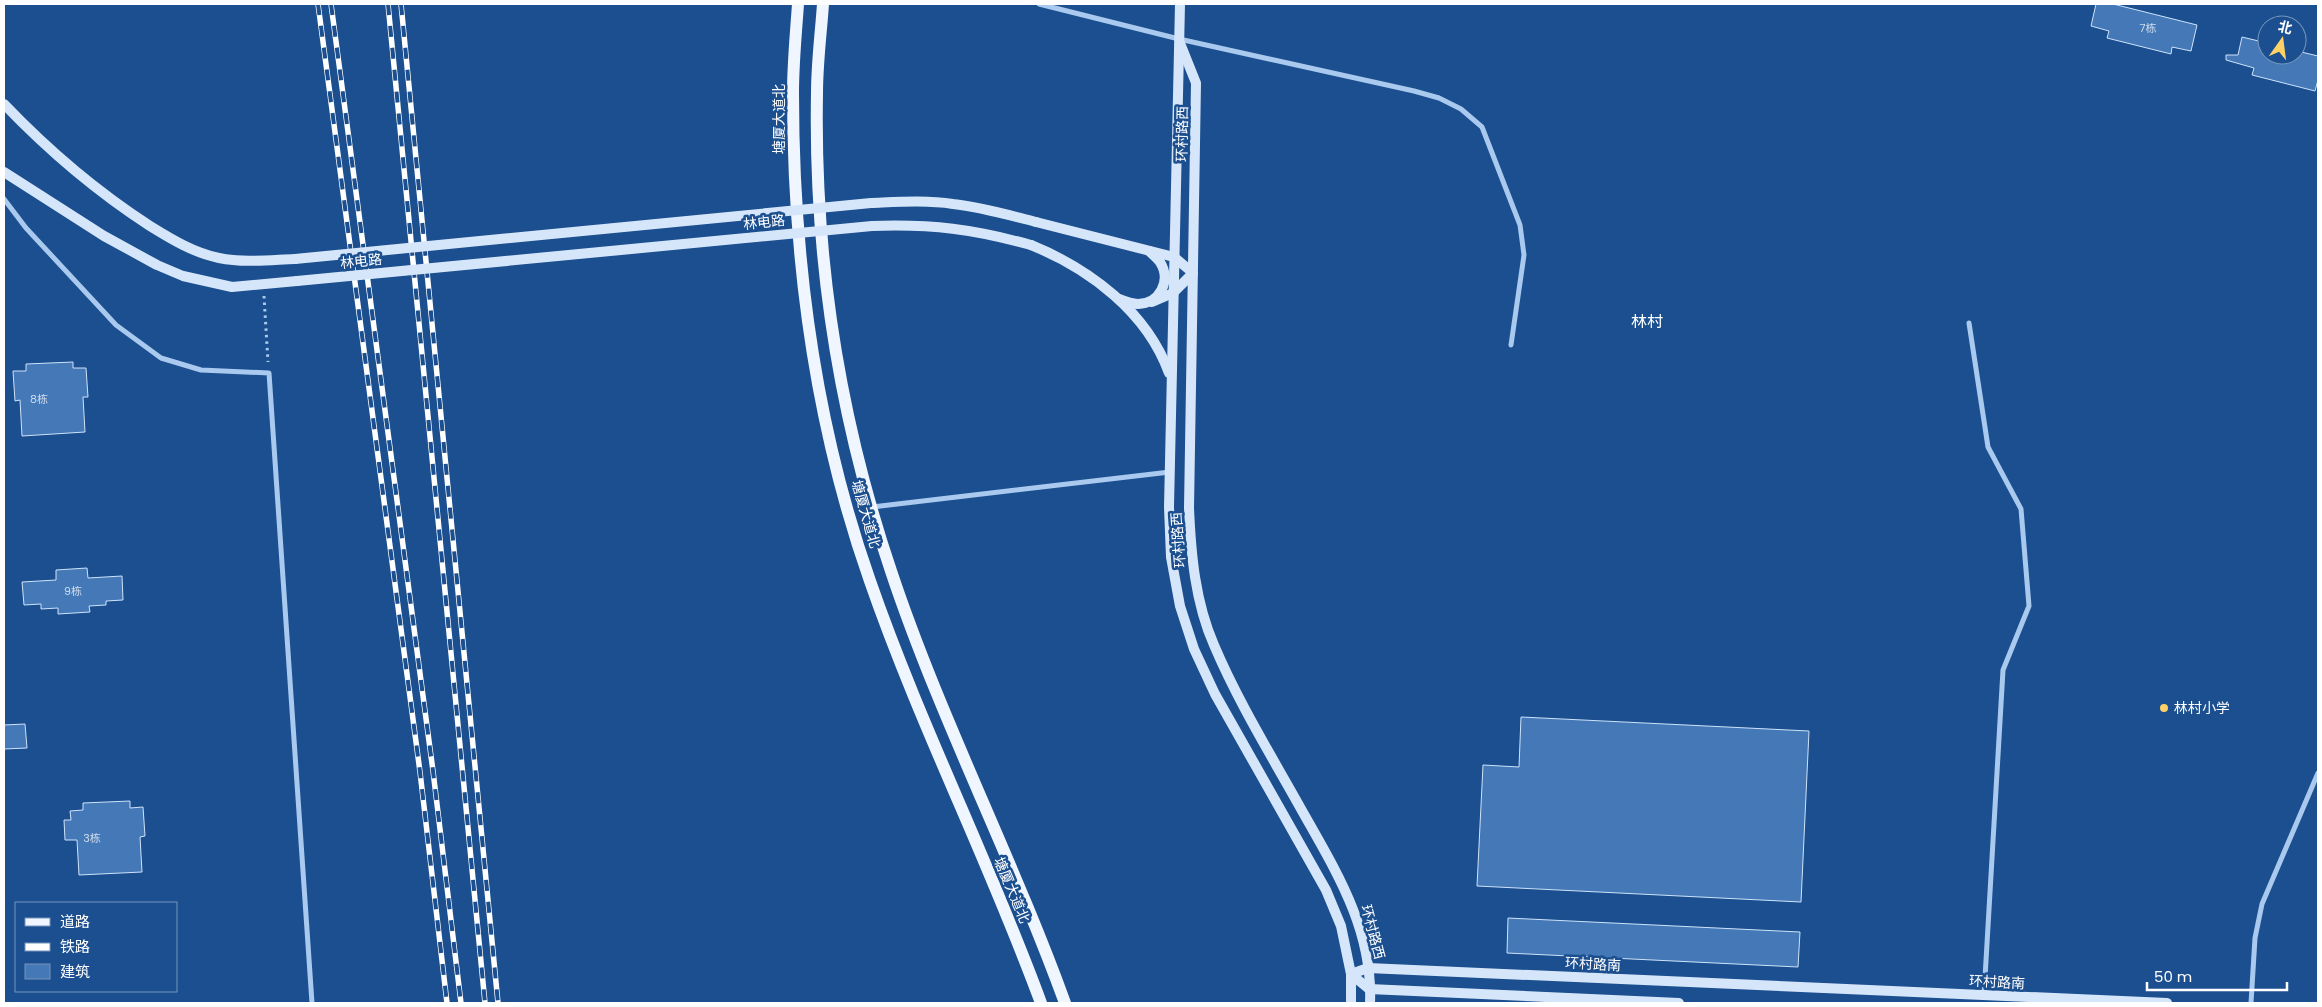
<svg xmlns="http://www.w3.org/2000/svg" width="2322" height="1007" viewBox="0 0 2322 1007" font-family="Poppins,'Noto Sans SC',sans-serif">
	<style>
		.building { fill: #4478b7; stroke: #cfe3fa }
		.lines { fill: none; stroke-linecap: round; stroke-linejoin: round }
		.path { stroke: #a9c9ee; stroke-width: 3; stroke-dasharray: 2.5 4; stroke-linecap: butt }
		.street { stroke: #a9c9ee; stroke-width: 5 }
		.secondary { stroke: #d6e6fa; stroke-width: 10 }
		.primary { stroke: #f0f6ff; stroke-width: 12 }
		.rail-casing { stroke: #fff; stroke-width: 5.5 }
		.rail { stroke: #1b4f8f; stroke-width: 4; stroke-dasharray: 11; stroke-linecap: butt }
		.secondary-bridge { stroke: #d6e6fa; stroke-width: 10 }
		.poi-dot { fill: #ffd166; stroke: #1b4f8f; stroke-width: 2 }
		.labels { text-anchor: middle; stroke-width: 5; stroke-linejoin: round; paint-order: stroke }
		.number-label { font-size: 11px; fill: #d0dded }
		.street-label { font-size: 14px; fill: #fff; stroke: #1b4f8f }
		.poi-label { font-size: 14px; fill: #fff; stroke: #1b4f8f; text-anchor: start }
		.quarter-label { font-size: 16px; fill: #fff; stroke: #1b4f8f }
	</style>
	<rect width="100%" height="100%" fill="#1b4f8f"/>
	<g class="building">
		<polygon points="2096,4 2113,4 2197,25 2191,51 2172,47 2171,54 2107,38 2109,31 2091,26"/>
		<polygon points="2242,37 2267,43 2267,55 2297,55 2297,51 2318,56 2318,80 2315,91 2252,75 2254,68 2226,60 2226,55 2238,55"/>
		<polygon points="73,362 73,368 86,368 88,397 83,397 85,432 22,436 20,400 15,401 13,371 26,371 26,364"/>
		<polygon points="87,568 88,578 122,576 123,600 106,601 106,605 89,606 90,612 58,614 58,608 41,609 41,604 24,605 22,582 56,580 56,570"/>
		<polygon points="1521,717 1809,731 1801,902 1477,886 1483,765 1519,767"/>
		<polygon points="25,724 27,748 4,749 4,725"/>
		<polygon points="130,801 130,808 143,807 145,836 140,837 142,872 79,875 77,840 65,840 64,820 71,820 70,811 83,810 83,803"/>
		<polygon points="1508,918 1800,932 1798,967 1507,953"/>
	</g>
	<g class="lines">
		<polyline class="path" points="264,296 268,362"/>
		<g class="street">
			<polyline points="1039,4 1179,39 1414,91 1439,98 1461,109 1482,127 1520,225 1524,255 1511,345"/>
			<polyline points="4,199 26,228 116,325 161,358 201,370 269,373 312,1003"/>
			<polyline points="1969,323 1988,447 2021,509 2029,606 2003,670 1984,995"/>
			<polyline points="872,507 1170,472"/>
			<polyline points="2251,1003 2255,938 2262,904 2318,773"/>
		</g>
		<g class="secondary">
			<polyline points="1180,4 1169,507 1171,557 1180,606 1194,649 1215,694 1326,890 1341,926 1351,974 1351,1003"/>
			<path d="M 1180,43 L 1196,83 L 1189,508 C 1191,554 1195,602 1214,645 C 1239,704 1274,760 1305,816 C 1339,876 1373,932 1370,1003"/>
			<path d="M 4,104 C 48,150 96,191 150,226 C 171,239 194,253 219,258 C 244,263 269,260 295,259"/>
			<polyline points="4,172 104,236 157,265 183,276 232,287 297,281"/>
			<polyline points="1036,222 1174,257 1193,273 1173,293 1152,302"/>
			<path d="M 1031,245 C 1090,269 1147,312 1169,373"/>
			<path d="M 1119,299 C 1124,301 1132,304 1138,304 C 1159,304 1172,281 1160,262 C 1157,258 1152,254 1149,251"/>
			<polyline points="1351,974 1368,968 2167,1003"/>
			<polyline points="1351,974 1369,989 1679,1003"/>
		</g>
		<g class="primary">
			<path d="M 798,4 C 796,33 793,63 793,93 C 793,258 815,425 870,581 C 920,725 989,861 1041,1003"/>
			<path d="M 823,4 C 821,33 817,63 817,93 C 814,255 839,417 891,571 C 940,718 1012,857 1065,1003"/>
		</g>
		<defs>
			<g id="rail">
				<polyline points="318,4 420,772 447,1003"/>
				<polyline points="331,4 433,771 461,1003"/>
				<polyline points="388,4 485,1003"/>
				<polyline points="401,4 498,1003"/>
			</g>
		</defs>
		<use href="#rail" class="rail-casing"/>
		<use href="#rail" class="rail"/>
		<g class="secondary-bridge">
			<path d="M 295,259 L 871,203 C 898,202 926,200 953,204 C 981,207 1009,215 1036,222"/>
			<path d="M 297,281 L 872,226 C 933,224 973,229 1031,245"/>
		</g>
	</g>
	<circle class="poi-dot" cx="2164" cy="708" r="5"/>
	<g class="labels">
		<g class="number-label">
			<text x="2148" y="32">7栋</text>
			<text x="39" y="403">8栋</text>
			<text x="73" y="595">9栋</text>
			<text x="92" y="842">3栋</text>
		</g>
		<g class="street-label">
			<text transform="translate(779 119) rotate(-90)" y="5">塘厦大道北</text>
			<text transform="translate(1182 134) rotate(-89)" y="5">环村路西</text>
			<text transform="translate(764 222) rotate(-6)" y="5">林电路</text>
			<text transform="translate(361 261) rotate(-6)" y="5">林电路</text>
			<text transform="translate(866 514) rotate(74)" y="5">塘厦大道北</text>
			<text transform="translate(1178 540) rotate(-94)" y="5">环村路西</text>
			<text transform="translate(1012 890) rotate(67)" y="5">塘厦大道北</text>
			<text transform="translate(1373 932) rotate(75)" y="5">环村路西</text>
			<text transform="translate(1593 964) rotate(3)" y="5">环村路南</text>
			<text transform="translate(1997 982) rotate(3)" y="5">环村路南</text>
		</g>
		<g class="poi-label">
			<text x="2174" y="713">林村小学</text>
		</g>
		<g class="quarter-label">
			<text x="1647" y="327">林村</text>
		</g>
	</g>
	<rect width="2322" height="1007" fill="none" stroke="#ffffff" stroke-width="10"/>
	<rect x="15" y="902" width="162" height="90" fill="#1b4f8f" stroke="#7695bc"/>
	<rect x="25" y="918" width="25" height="8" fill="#f0f6ff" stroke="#7695bc"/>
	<text x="60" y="927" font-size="15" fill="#ffffff">道路</text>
	<rect x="25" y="943" width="25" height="8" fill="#ffffff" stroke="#7695bc"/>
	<text x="60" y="952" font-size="15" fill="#ffffff">铁路</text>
	<rect x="25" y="964" width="25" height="15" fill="#4478b7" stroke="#7695bc"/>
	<text x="60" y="977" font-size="15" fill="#ffffff">建筑</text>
	<g transform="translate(2282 40) rotate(14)"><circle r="24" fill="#1b4f8f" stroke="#7695bc"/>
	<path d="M0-4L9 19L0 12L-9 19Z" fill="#ffd166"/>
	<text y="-8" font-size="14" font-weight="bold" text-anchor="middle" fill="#ffffff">北</text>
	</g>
	<path d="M2147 982v8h140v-8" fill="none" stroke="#ffffff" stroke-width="2.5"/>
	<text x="2154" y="982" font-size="15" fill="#ffffff" stroke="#1b4f8f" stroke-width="4" paint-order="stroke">50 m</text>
</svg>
